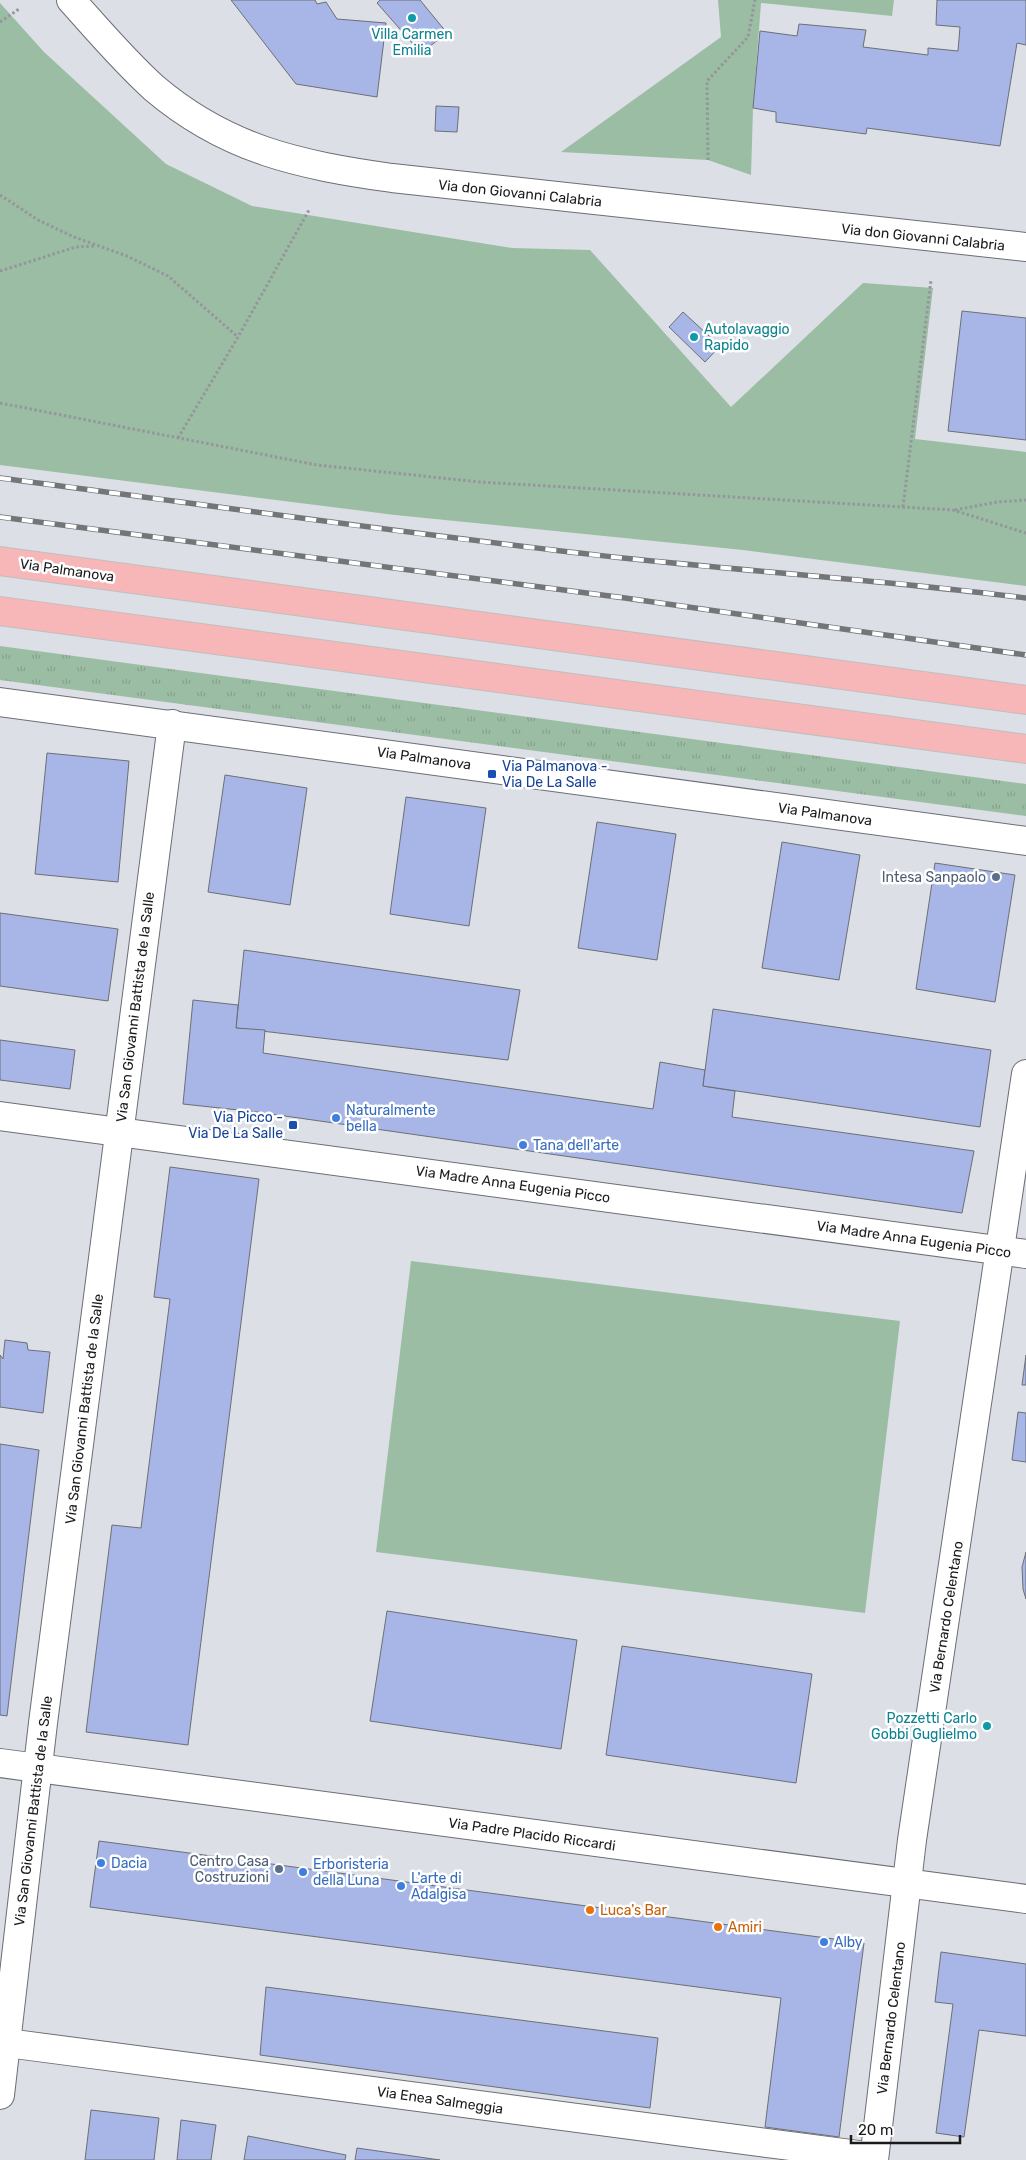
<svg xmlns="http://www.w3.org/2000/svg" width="1026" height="2160" viewBox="0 0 1026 2160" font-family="Rubik,sans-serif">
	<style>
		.grass { fill: url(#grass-tufts) }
		.park { fill: #9bbda4 }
		.building { fill: #a7b6e6; stroke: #6c6f75 }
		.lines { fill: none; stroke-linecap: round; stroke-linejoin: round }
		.minor-casing { stroke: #6b6e74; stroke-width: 30 }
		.tertiary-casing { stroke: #6b6e74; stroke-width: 30 }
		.trunk-casing { stroke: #bfbfbf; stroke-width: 30 }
		.path { stroke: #94969b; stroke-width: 3; stroke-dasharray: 2.5 2.5; stroke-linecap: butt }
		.minor { stroke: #fff; stroke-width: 28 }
		.tertiary { stroke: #fff; stroke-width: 28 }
		.trunk { stroke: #f7b6b8; stroke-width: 28 }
		.rail-casing { stroke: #737579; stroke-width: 5.5 }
		.rail { stroke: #fff; stroke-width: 4; stroke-dasharray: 11; stroke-linecap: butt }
		.culture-dot { fill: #0f9aa8; stroke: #fff; stroke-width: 2 }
		.transit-dot { fill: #1a4fb4; stroke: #fff; stroke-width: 2 }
		.service-dot { fill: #5c6f8a; stroke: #fff; stroke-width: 2 }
		.shop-dot { fill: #3f7fe0; stroke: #fff; stroke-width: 2 }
		.food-dot { fill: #e8710a; stroke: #fff; stroke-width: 2 }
		.labels { text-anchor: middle; stroke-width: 5; stroke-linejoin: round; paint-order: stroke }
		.culture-label { font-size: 14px; fill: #0d838f; stroke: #fff }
		.street-label { font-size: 14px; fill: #191a1c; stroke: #fff }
		.transit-label { font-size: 14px; fill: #164399; stroke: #fff; text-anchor: start }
		.service-label { font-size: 14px; fill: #4e5e75; stroke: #fff; text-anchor: end }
		.shop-label { font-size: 14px; fill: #366cbe; stroke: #fff; text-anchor: start }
		.food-label { font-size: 14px; fill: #c56008; stroke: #fff; text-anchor: start }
	</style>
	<defs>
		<pattern id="grass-tufts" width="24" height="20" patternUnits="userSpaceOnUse" patternTransform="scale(1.25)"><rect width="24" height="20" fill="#9bbda4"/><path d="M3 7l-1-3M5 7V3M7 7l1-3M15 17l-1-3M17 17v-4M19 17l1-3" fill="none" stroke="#85a28d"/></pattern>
	</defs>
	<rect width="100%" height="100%" fill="#dcdfe6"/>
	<polygon class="grass" points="0,646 1026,784 1026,816 0,680"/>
	<g class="park">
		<polygon points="718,0 894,0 892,16 761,3 753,108 751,175 708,160 561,152 721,37"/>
		<polygon points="0,3 44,52 166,164 252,206 512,248 590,250 731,407 863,283 933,288 915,439 1026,452 1026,586 743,550 395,515 0,465"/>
		<polygon points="411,1261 900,1321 865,1613 376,1552"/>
	</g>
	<g class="building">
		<polygon points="231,0 315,0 317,4 326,2 337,19 386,23 377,97 296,84"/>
		<polygon points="380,0 420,0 447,33 421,53 377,3"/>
		<polygon points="937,0 1026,0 1026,45 1017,43 1000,146 867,128 866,134 776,122 776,112 753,108 760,31 797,36 799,24 866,30 863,47 928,55 928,48 958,51 960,27 936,25"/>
		<polygon points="436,106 459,107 457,132 435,131"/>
		<polygon points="962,311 1026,318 1026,440 948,431"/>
		<polygon points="683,312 720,346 705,362 669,327"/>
		<polygon points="47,753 129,761 118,882 35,874"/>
		<polygon points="225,775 307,788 290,905 208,892"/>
		<polygon points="406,797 486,808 469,926 390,914"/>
		<polygon points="597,822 676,834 657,960 578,948"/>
		<polygon points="782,842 860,855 839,980 762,968"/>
		<polygon points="935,863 1015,875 995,1002 916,989"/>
		<polygon points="0,913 118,929 108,1001 0,986"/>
		<polygon points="244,950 520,990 508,1060 236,1028"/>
		<polygon points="193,1000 238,1005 236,1028 265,1030 263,1053 653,1109 660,1062 705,1070 703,1086 735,1091 732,1117 974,1151 962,1213 257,1112 183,1104"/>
		<polygon points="713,1009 991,1050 980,1127 703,1086"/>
		<polygon points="0,1040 75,1050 70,1089 0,1080"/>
		<polygon points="170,1167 259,1179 188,1745 86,1732 112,1525 141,1528 170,1299 154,1297"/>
		<polygon points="5,1340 27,1343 28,1350 50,1352 43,1413 0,1407 0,1355 3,1359"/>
		<polygon points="1026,1355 1026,1385 1022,1385"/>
		<polygon points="1018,1412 1026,1413 1026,1462 1012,1460"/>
		<polygon points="0,1444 39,1450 7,1716 0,1715"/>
		<polygon points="1026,1552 1026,1599 1023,1589 1022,1567"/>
		<polygon points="387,1611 577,1640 561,1749 370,1721"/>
		<polygon points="622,1646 812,1674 796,1783 606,1755"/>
		<polygon points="99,1841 864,1943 839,2137 765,2127 781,1998 90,1907"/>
		<polygon points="941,1952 1026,1964 1026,2036 979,2030 964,2137 936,2133 953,2004 935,2002"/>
		<polygon points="266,1987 658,2038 650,2108 260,2055"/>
		<polygon points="91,2110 159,2118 154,2160 85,2160"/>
		<polygon points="181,2120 216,2125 211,2160 177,2160"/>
		<polygon points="248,2136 346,2155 345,2160 244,2160"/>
		<polygon points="357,2148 440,2160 355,2160"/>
	</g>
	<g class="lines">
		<defs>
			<g id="minor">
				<polyline points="0,702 1026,841"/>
				<polyline points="0,1116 1026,1254"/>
				<polyline points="0,1763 1026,1899"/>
				<polyline points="7,2043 874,2157"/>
				<polyline points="0,2095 43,1723 172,724"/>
				<polyline points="874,2160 912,1840 1026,1074"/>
			</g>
			<path id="tertiary" d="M 71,0 C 98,30 124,61 154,88 C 227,150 300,165 392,178 L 1026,247"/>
			<g id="trunk">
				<polyline points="0,561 1026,700"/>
				<polyline points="0,611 1026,749"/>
			</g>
		</defs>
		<use href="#minor" class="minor-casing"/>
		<use href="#tertiary" class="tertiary-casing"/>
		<use href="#trunk" class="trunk-casing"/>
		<g class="path">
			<polyline points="0,22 19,9"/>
			<polyline points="708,160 707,81 748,37 755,0"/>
			<polyline points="0,195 38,220 74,237 127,256 168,276 238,337"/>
			<polyline points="0,271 76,247 94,246"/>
			<polyline points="0,403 317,465 480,482 953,510 1026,533"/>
			<polyline points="178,438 238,337 309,210"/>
			<polyline points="903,507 931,280"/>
			<polyline points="955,510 997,502 1026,500"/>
		</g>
		<use href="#minor" class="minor"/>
		<use href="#tertiary" class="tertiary"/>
		<use href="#trunk" class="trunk"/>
		<defs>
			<g id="rail">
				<path d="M 0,478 C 208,505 415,535 623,558 C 757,572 892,581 1026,598"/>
				<polyline points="0,517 625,598 1026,655"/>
			</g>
		</defs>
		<use href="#rail" class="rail-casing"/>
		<use href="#rail" class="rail"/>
	</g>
	<g class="culture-dot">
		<circle cx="412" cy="18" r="5"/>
		<circle cx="694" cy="337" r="5"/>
		<circle cx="987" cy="1726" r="5"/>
	</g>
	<g class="transit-dot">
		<rect x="487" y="769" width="10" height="10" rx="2.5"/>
		<rect x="288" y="1120" width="10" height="10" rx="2.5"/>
	</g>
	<g class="service-dot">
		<circle cx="996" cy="877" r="5"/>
		<circle cx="279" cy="1869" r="5"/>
	</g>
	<g class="shop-dot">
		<circle cx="336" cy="1118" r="5"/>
		<circle cx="523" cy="1145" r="5"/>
		<circle cx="101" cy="1863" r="5"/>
		<circle cx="303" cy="1872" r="5"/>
		<circle cx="401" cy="1886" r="5"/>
		<circle cx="824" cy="1942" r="5"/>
	</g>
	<g class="food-dot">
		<circle cx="590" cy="1910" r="5"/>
		<circle cx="718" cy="1927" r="5"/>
	</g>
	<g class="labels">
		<g class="culture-label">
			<text x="412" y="39">Villa Carmen<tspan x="412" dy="16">Emilia</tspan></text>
			<text x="704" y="334" text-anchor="start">Autolavaggio<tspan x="704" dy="16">Rapido</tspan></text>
			<text x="977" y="1723" text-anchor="end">Pozzetti Carlo<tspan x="977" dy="16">Gobbi Guglielmo</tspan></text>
		</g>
		<g class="street-label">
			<text transform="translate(520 193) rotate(6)" y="5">Via don Giovanni Calabria</text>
			<text transform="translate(923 237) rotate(6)" y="5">Via don Giovanni Calabria</text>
			<text transform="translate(67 570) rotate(8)" y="5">Via Palmanova</text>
			<text transform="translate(424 758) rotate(8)" y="5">Via Palmanova</text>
			<text transform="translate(825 814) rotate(8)" y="5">Via Palmanova</text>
			<text transform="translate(135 1007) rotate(-83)" y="5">Via San Giovanni Battista de la Salle</text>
			<text transform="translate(513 1184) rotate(8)" y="5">Via Madre Anna Eugenia Picco</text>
			<text transform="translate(914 1239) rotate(8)" y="5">Via Madre Anna Eugenia Picco</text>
			<text transform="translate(84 1409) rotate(-83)" y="5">Via San Giovanni Battista de la Salle</text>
			<text transform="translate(946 1617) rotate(-81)" y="5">Via Bernardo Celentano</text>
			<text transform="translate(33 1811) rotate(-83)" y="5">Via San Giovanni Battista de la Salle</text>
			<text transform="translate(532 1834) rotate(8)" y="5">Via Padre Placido Riccardi</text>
			<text transform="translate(891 2018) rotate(-83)" y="5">Via Bernardo Celentano</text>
			<text transform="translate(440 2100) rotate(8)" y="5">Via Enea Salmeggia</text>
		</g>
		<g class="transit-label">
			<text x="502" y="771">Via Palmanova -<tspan x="502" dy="16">Via De La Salle</tspan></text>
			<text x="283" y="1122" text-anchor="end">Via Picco -<tspan x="283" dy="16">Via De La Salle</tspan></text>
		</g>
		<g class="service-label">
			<text x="986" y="882">Intesa Sanpaolo</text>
			<text x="269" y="1866">Centro Casa<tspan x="269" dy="16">Costruzioni</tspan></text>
		</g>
		<g class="shop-label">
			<text x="346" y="1115">Naturalmente<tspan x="346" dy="16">bella</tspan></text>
			<text x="533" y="1150">Tana dell'arte</text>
			<text x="111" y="1868">Dacia</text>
			<text x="313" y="1869">Erboristeria<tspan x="313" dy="16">della Luna</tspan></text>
			<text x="411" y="1883">L'arte di<tspan x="411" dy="16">Adalgisa</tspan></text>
			<text x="834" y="1947">Alby</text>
		</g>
		<g class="food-label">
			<text x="600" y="1915">Luca's Bar</text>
			<text x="728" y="1932">Amiri</text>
		</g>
	</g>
	<path d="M851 2135v8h109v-8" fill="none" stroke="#191a1c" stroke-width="2.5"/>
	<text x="858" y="2135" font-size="15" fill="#191a1c" stroke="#ffffff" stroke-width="4" paint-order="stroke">20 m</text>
</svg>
